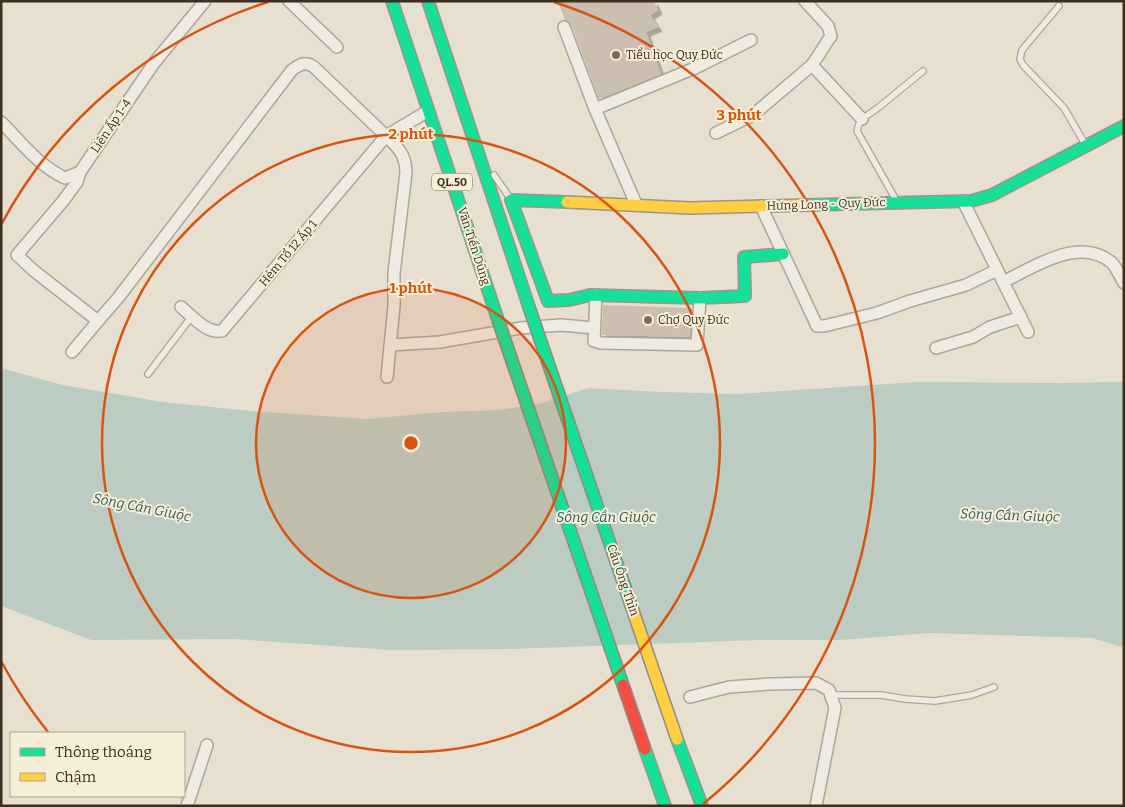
<svg xmlns="http://www.w3.org/2000/svg" width="1125" height="807" viewBox="0 0 1125 807" font-family="Bitter,serif">
	<style>
		.water { fill: #bcccc2 }
		.building { fill: #cbbfb2; filter: url(#shadow) }
		.lines { fill: none; stroke-linecap: round; stroke-linejoin: round }
		.lane-casing { stroke: #ada599; stroke-width: 8 }
		.street-casing { stroke: #ada599; stroke-width: 14 }
		.fast-casing { stroke: #9c958a; stroke-width: 14 }
		.slow-casing { stroke: #9c958a; stroke-width: 14 }
		.lane { stroke: #efebe3; stroke-width: 5.5 }
		.street { stroke: #efebe3; stroke-width: 11 }
		.fast { stroke: #16e098; stroke-width: 11 }
		.slow { stroke: #ffcf43; stroke-width: 11 }
		.fast-bridge-casing { stroke: #928b80; stroke-width: 14; stroke-linecap: butt }
		.slow-bridge-casing { stroke: #928b80; stroke-width: 14; stroke-linecap: butt }
		.jam-bridge-casing { stroke: #928b80; stroke-width: 14; stroke-linecap: butt }
		.fast-bridge { stroke: #16e098; stroke-width: 11 }
		.slow-bridge { stroke: #ffcf43; stroke-width: 11 }
		.jam-bridge { stroke: #f24e42; stroke-width: 11 }
		.ring { fill: none; stroke: #d7550e; stroke-width: 2.5 }
		.poi-dot { fill: #786c5e; stroke: #f7eed8; stroke-width: 2 }
		.labels { text-anchor: middle; stroke-width: 4; stroke-linejoin: round; paint-order: stroke }
		.shield { fill: #f7eed8; stroke: #756857; stroke-width: 1 }
		.shield-label { font-size: 11px; font-weight: bold; fill: #3d2e20 }
		.poi-label { font-size: 12px; fill: #3d2e20; stroke: #f7eed8; text-anchor: start }
		.street-label { font-size: 12px; fill: #3d2e20; stroke: #f7eed8 }
		.water-label { font-size: 14px; font-style: italic; fill: #2f5d5a; stroke: #f7eed8 }
		.centre { fill: #d7550e; stroke: #f7eed8; stroke-width: 2.5 }
		.ring-label { font-size: 15px; text-anchor: middle; font-weight: bold; fill: #d7550e; stroke: #f7eed8; stroke-width: 4; stroke-linejoin: round; paint-order: stroke }
	</style>
	<defs>
		<filter id="shadow"><feDropShadow dx="4.5" dy="4.5" stdDeviation="0" flood-color="#0004"/></filter>
	</defs>
	<rect width="100%" height="100%" fill="#e7e0d1"/>
	<polygon class="water" points="1,368 63,385 163,402 251,411 367,419 442,412 499,410 539,404 588,388 661,392 737,394 918,382 1062,383 1124,382 1124,648 1092,638 930,633 840,640 760,640 509,649 391,650 233,639 91,640 1,606"/>
	<g class="building">
		<polygon points="558,1 654,1 658,10 650,15 658,27 646,32 661,74 599,99 571,24 565,20"/>
		<polygon points="603,305 692,308 690,337 602,335"/>
	</g>
	<g class="lines">
		<defs>
			<g id="lane">
				<polyline points="1059,6 1022,50 1020,59 1023,65 1064,108 1085,144"/>
				<polyline points="494,175 510,198"/>
				<polyline points="896,200 857,131 859,124 862,119 879,107 923,71"/>
				<polyline points="148,374 192,316"/>
				<polyline points="831,695 881,695 905,699 935,701 972,695 994,687"/>
			</g>
			<g id="street">
				<polyline points="289,1 337,47"/>
				<polyline points="805,1 828,26 831,36 812,65 862,119"/>
				<polyline points="564,27 595,109 636,204"/>
				<polyline points="595,109 695,68 751,40"/>
				<path d="M 1,122 C 21,142 39,166 65,178 L 80,172 L 154,63 L 205,1"/>
				<polyline points="716,133 753,115 812,65"/>
				<path d="M 80,172 L 77,182 L 63,201 L 17,255 L 33,270 L 98,321 L 118,298 L 292,70 C 301,64 305,61 314,67 L 386,136 L 428,111"/>
				<polyline points="963,201 1028,332"/>
				<polyline points="761,206 817,326 824,326 877,313 910,301 966,285 997,270"/>
				<path d="M 1003,282 C 1034,267 1080,235 1112,263 C 1117,268 1120,277 1124,283"/>
				<polyline points="596,295 594,341 601,343 697,345 700,298"/>
				<path d="M 181,307 C 192,316 207,334 222,331 L 386,136 C 398,147 406,155 406,173 L 394,273 L 394,306 L 387,377"/>
				<polyline points="390,345 440,342 521,328 561,325 594,328"/>
				<polyline points="936,348 973,337 990,327 1021,317"/>
				<polyline points="72,352 98,321"/>
				<polyline points="690,697 729,687 770,684 816,683 829,690 835,708 816,806"/>
				<polyline points="187,806 207,745"/>
			</g>
			<g id="fast">
				<polyline points="392,1 498,320"/>
				<polyline points="428,1 529,307"/>
				<polyline points="567,202 511,200 548,301 569,300 590,295 700,298 745,296 744,257 783,254"/>
				<polyline points="806,205 971,201 992,195 1124,126"/>
				<polyline points="677,739 702,806"/>
				<polyline points="645,749 665,806"/>
			</g>
			<polyline id="slow" points="567,202 690,208 806,205"/>
		</defs>
		<use href="#lane" class="lane-casing"/>
		<use href="#street" class="street-casing"/>
		<use href="#fast" class="fast-casing"/>
		<use href="#slow" class="slow-casing"/>
		<use href="#lane" class="lane"/>
		<use href="#street" class="street"/>
		<use href="#fast" class="fast"/>
		<use href="#slow" class="slow"/>
		<defs>
			<g id="fast-bridge">
				<polyline points="529,307 632,608"/>
				<polyline points="498,320 623,685"/>
			</g>
			<polyline id="slow-bridge" points="632,608 677,739"/>
			<polyline id="jam-bridge" points="623,685 645,749"/>
		</defs>
		<use href="#fast-bridge" class="fast-bridge-casing"/>
		<use href="#slow-bridge" class="slow-bridge-casing"/>
		<use href="#jam-bridge" class="jam-bridge-casing"/>
		<use href="#fast-bridge" class="fast-bridge"/>
		<use href="#slow-bridge" class="slow-bridge"/>
		<use href="#jam-bridge" class="jam-bridge"/>
	</g>
	<circle cx="411" cy="443" r="155" fill="#d7550e" fill-opacity=".12"/>
	<g class="ring">
		<circle cx="411" cy="443" r="155"/>
		<circle cx="411" cy="443" r="309"/>
		<path d="M48 732A464 464 0 0 1 1 661M1 225A464 464 0 0 1 268 2M554 2A464 464 0 0 1 703 804"/>
	</g>
	<g class="poi-dot">
		<circle cx="616" cy="55" r="5"/>
		<circle cx="648" cy="320" r="5"/>
	</g>
	<g class="labels">
		<rect class="shield" x="432" y="173.5" width="40" height="17" rx="4"/>
		<g class="shield-label">
			<text x="452" y="186">QL.50</text>
		</g>
		<g class="poi-label">
			<text x="626" y="59">Tiểu học Quy Đức</text>
			<text x="658" y="324">Chợ Quy Đức</text>
		</g>
		<g class="street-label">
			<text transform="translate(111 126) rotate(-56)" y="4">Liên Ấp 1-4</text>
			<text transform="translate(826 204) rotate(-2)" y="4">Hưng Long - Quy Đức</text>
			<text transform="translate(474 246) rotate(72)" y="4">Văn Tiến Dũng</text>
			<text transform="translate(288 253) rotate(-50)" y="4">Hẻm Tổ 12 Ấp 1</text>
			<text transform="translate(623 580) rotate(71)" y="4">Cầu Ông Thìn</text>
		</g>
		<g class="water-label">
			<text transform="translate(142 507) rotate(11)" y="5">Sông Cần Giuộc</text>
			<text transform="translate(1010 515) rotate(2)" y="5">Sông Cần Giuộc</text>
			<text x="606" y="522">Sông Cần Giuộc</text>
		</g>
	</g>
	<circle cx="411" cy="443" r="8" class="centre"/>
	<g class="ring-label">
		<text x="739" y="120">3 phút</text>
		<text x="411" y="139">2 phút</text>
		<text x="411" y="293">1 phút</text>
	</g>
	<rect width="1125" height="807" fill="none" stroke="#3d2e20" stroke-width="5"/>
	<rect x="10" y="732" width="175" height="65" fill="#f7eed8" stroke="#ada18e"/>
	<rect x="20" y="748" width="25" height="8" fill="#16e098" stroke="#ada18e"/>
	<text x="55" y="757" font-size="15" fill="#3d2e20">Thông thoáng</text>
	<rect x="20" y="773" width="25" height="8" fill="#ffcf43" stroke="#ada18e"/>
	<text x="55" y="782" font-size="15" fill="#3d2e20">Chậm</text>
</svg>
